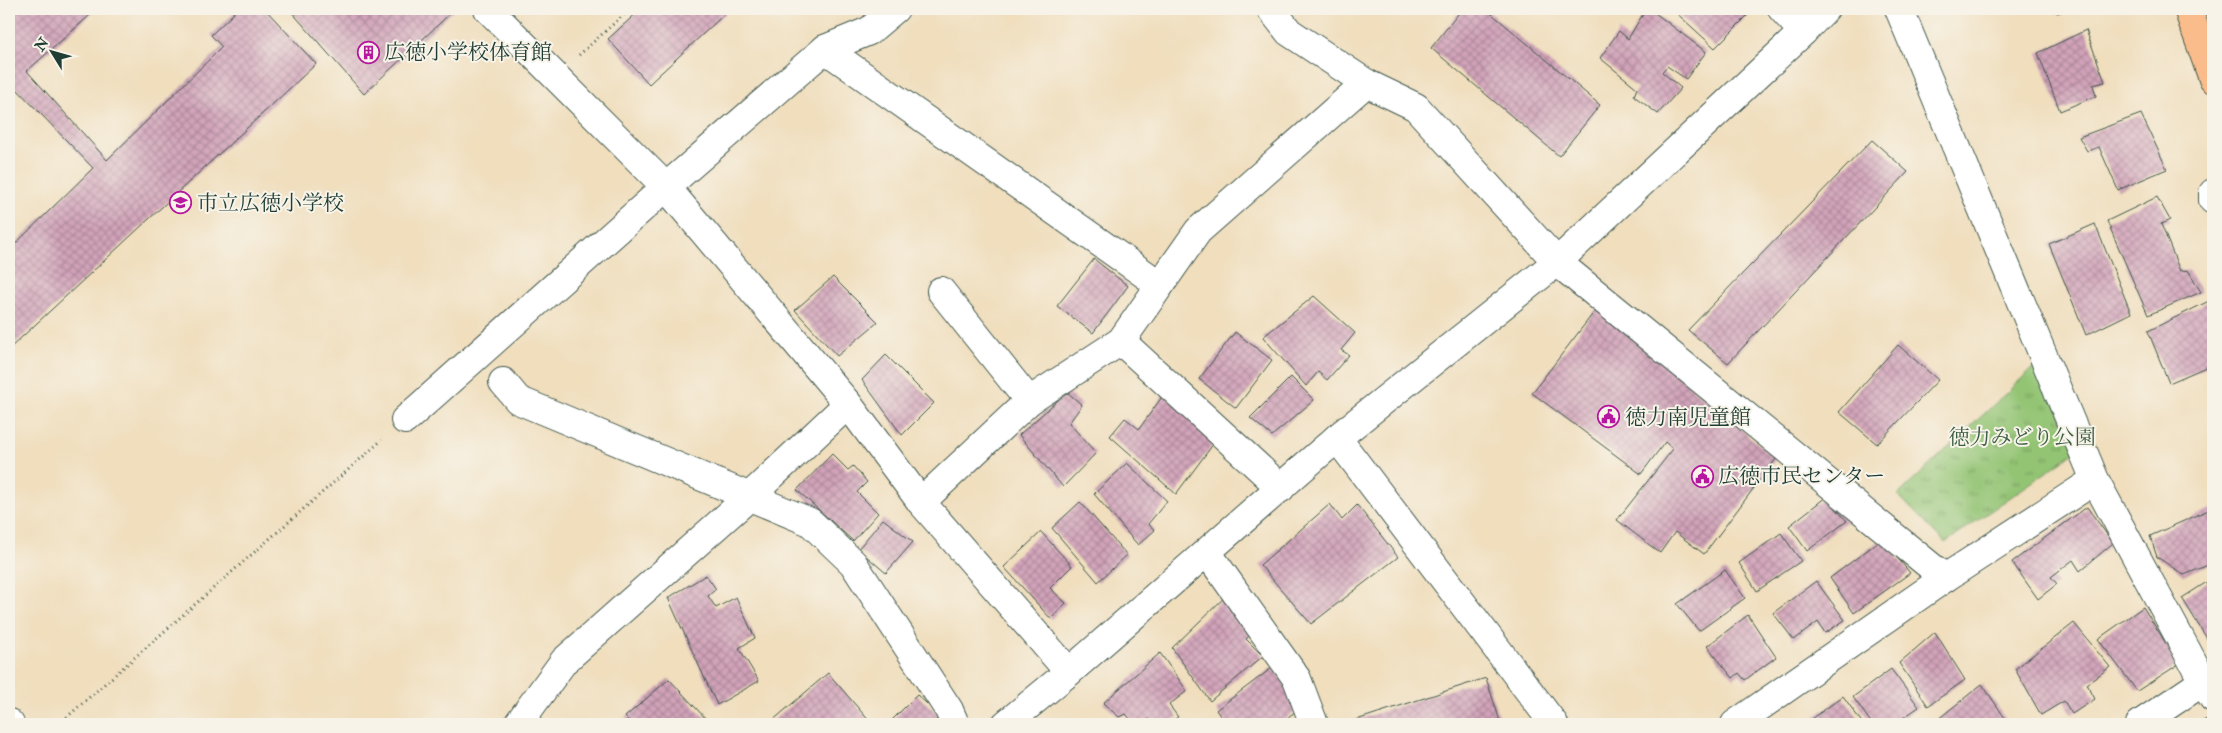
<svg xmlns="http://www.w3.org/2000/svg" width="2222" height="733" viewBox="0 0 2222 733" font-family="'IM FELL Double Pica','Noto Serif JP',serif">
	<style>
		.park { fill: url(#park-tufts); stroke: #598054 }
		.building { fill: url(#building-cross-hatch) }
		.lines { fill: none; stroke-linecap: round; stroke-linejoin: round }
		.minor-casing { stroke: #3e5549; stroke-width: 30 }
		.tertiary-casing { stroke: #3e5549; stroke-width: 30 }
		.trunk-casing { stroke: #3e5549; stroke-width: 30 }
		.path { stroke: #3e5549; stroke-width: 3; stroke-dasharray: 1 4; stroke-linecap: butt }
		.minor { stroke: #fff; stroke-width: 28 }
		.tertiary { stroke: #fff; stroke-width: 28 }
		.trunk { stroke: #fabc8b; stroke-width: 28 }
		.labels { text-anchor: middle; stroke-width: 4; stroke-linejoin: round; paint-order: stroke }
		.poi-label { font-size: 21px; fill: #1f3d34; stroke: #f7f3e8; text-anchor: start }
		.park-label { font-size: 21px; fill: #3c5f44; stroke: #f7f3e8 }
	</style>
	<defs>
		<pattern id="park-tufts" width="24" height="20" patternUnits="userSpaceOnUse" patternTransform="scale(1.25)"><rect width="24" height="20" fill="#93c473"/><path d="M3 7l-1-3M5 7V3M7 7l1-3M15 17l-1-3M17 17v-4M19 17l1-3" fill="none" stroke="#77a05f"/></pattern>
		<pattern id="building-cross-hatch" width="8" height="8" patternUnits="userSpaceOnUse" patternTransform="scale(1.25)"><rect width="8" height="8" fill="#d2a3ba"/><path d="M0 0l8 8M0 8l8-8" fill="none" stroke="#aa8698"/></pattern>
	</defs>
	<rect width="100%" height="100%" fill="#f7f3e8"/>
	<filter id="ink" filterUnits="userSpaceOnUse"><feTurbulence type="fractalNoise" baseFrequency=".02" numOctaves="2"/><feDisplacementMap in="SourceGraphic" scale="10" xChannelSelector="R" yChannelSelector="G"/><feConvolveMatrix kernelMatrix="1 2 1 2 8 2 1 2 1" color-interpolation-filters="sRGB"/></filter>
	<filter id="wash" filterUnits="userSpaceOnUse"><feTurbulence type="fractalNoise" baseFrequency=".0096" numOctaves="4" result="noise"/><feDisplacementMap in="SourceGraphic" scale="20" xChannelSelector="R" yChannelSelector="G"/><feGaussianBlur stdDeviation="1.12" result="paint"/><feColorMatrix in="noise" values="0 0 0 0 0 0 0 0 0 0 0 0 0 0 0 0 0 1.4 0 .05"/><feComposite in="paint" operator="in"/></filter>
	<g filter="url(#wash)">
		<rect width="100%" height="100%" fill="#f0debd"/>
		<polygon class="park" points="2039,362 2075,452 1945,543 1898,495"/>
		<g id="blocks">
			<g class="building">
				<polygon points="9,9 97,9 27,71 107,160 222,47 211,35 234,13 232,9 265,9 316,64 9,349 9,250 93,168 11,83 9,86"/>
				<polygon points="289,9 455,9 364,94"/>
				<polygon points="641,9 730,9 649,84 608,39"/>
				<polygon points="1462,9 1486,9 1600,105 1559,156 1431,48"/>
				<polygon points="1646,9 1650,9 1706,52 1686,79 1667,66 1662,72 1681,88 1658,114 1634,96 1637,88 1600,58 1619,31 1628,39"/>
				<polygon points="1672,9 1754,9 1715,48"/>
				<polygon points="2055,9 2071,9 2057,13"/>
				<polygon points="2086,30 2105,82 2093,85 2096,96 2060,111 2038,53"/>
				<polygon points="2141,114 2167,169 2118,190 2099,147 2087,151 2079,137"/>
				<polygon points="1872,140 1908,172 1728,363 1688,330"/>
				<polygon points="2157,197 2170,220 2161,224 2180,271 2188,270 2201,292 2148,315 2107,221"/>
				<polygon points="2095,224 2131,313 2086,335 2049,244"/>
				<polygon points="1094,259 1128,286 1093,333 1057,306"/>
				<polygon points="833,277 878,322 837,356 795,310"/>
				<polygon points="1314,296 1355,333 1341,350 1349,355 1327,380 1318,372 1306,386 1263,337"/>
				<polygon points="2213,299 2213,364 2169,383 2148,331"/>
				<polygon points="1598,307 1776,459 1704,554 1675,532 1660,553 1617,520 1673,449 1665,442 1641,474 1532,393"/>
				<polygon points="1235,332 1272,360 1236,408 1199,379"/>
				<polygon points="1898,345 1938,380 1877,444 1839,412"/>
				<polygon points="886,355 934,403 902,435 862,380"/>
				<polygon points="1291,377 1314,400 1272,436 1250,418"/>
				<polygon points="1067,392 1082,405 1069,423 1096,453 1063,487 1019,435"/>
				<polygon points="1164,394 1217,439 1176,494 1110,436 1125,418 1139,429"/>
				<polygon points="832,454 848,470 853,466 867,482 857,492 878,513 853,541 797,490"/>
				<polygon points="1127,463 1167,501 1148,524 1155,530 1138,545 1094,494"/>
				<polygon points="1826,497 1847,521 1807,551 1789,526"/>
				<polygon points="1080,502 1127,555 1098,582 1052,528"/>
				<polygon points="1330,504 1342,520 1357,505 1398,557 1311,624 1260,565"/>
				<polygon points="2087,507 2113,543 2080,571 2073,560 2051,577 2057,584 2038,599 2012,562"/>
				<polygon points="2213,508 2213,553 2212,554 2213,563 2184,575 2157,557 2150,536"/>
				<polygon points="883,519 913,542 886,573 858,549"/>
				<polygon points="1041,532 1072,566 1050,588 1066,603 1051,619 1004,567"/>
				<polygon points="1781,533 1801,561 1757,591 1739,563"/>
				<polygon points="1882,539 1910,573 1854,613 1830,578"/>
				<polygon points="1725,570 1745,598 1699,631 1677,604"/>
				<polygon points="706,575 716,589 708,596 716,608 736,597 755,638 739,648 759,681 717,705 668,598"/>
				<polygon points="2213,578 2213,640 2209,642 2182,598"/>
				<polygon points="1816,581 1845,620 1825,633 1818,622 1794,640 1773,613"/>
				<polygon points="1227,595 1254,631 1246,639 1263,656 1210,701 1172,648"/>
				<polygon points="2143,607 2179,664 2137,691 2098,639"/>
				<polygon points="1748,615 1776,657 1745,680 1739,673 1733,678 1707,646"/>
				<polygon points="2074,623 2110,667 2087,684 2095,699 2072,714 2064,701 2041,715 2015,669"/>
				<polygon points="1935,632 1965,680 1928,706 1899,663"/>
				<polygon points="1160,653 1187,691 1169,705 1178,717 1167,724 1153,724 1149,719 1143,724 1134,724 1126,714 1119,717 1103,703"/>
				<polygon points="1273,667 1300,708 1279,724 1226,724 1216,710"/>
				<polygon points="1891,669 1919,707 1894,724 1872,724 1853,697"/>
				<polygon points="828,673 871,723 773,724 771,722"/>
				<polygon points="1486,678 1501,724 1344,724"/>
				<polygon points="669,679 707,720 702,724 632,724 625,717"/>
				<polygon points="1982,684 2009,724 1940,724 1937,720"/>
				<polygon points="917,695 941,716 933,724 888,724"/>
				<polygon points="1843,696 1863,724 1805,724"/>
				<polygon points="2212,716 2213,724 2198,724"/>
			</g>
		</g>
	</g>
	<g filter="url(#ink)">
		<use href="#blocks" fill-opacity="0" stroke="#3e5549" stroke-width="1"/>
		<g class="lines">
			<defs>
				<g id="minor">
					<polyline points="488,9 666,187 848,404 921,502 1069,672"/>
					<polyline points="1271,9 1289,32 1366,83 1416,107 1557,262 1945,578"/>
					<polyline points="1782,9 1803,32"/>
					<polyline points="1899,9 2095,480 2203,681 2213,698"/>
					<polyline points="825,49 1160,285"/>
					<polyline points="2213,193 2213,200"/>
					<polyline points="941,291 1029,401"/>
					<polyline points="1121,341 1281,488"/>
					<polyline points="503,382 518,400 810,522 853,563 949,710 955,724"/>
					<polyline points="405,420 666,187 825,49 869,31 895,9"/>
					<polyline points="921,502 1029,401 1121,341 1198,231 1366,83"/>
					<polyline points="1207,552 1297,679 1314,724"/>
					<polyline points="518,724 564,661 749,497 848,404"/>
					<polyline points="1735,724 1945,578 2095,480"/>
					<polyline points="2140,724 2213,675"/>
				</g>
				<g id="tertiary">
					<polyline points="1337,438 1554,724"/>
					<polyline points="9,723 10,724"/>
					<polyline points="1006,724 1069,672 1337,438 1557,262 1803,32 1825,9"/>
				</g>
				<polyline id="trunk" points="2188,9 2213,79"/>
			</defs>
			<use href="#minor" class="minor-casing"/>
			<use href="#tertiary" class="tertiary-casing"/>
			<use href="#trunk" class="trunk-casing"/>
			<g class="path">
				<polyline points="579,55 630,9"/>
				<polyline points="59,724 382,440"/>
			</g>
			<use href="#minor" class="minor"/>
			<use href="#tertiary" class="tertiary"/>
			<use href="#trunk" class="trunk"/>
		</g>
	</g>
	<defs>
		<symbol id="building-ring" viewBox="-11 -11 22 22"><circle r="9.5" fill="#f7f3e8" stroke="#b5179e" stroke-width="1.5"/><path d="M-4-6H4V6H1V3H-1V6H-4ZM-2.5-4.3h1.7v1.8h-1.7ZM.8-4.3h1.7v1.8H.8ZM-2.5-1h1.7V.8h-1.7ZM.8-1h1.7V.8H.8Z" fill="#b5179e"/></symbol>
		<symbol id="school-ring" viewBox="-11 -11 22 22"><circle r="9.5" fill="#f7f3e8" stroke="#b5179e" stroke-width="1.5"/><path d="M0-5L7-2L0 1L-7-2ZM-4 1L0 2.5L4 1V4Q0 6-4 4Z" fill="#b5179e"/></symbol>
		<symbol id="civic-ring" viewBox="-11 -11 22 22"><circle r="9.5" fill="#f7f3e8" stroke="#b5179e" stroke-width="1.5"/><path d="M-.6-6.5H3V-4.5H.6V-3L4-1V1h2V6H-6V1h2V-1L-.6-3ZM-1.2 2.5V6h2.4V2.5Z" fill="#b5179e"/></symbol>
	</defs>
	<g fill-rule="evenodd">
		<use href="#building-ring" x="356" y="40" width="25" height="25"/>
		<use href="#school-ring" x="168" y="190" width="25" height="25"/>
		<use href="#civic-ring" x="1596" y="404" width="25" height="25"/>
		<use href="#civic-ring" x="1690" y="464" width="25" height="25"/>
	</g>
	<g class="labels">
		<g class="poi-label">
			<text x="384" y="59">広徳小学校体育館</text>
			<text x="197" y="210">市立広徳小学校</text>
			<text x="1625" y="424">徳力南児童館</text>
			<text x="1718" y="483">広徳市民センター</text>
		</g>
		<g class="park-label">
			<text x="2022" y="444">徳力みどり公園</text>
		</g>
	</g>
	<rect width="2222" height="733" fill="none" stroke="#f7f3e8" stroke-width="30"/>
	<g transform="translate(52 52) rotate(307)" stroke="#f7f3e8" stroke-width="4" paint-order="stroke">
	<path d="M0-4L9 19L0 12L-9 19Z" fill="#1f3d34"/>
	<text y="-8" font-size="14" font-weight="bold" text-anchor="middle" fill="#1f3d34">N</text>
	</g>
</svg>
